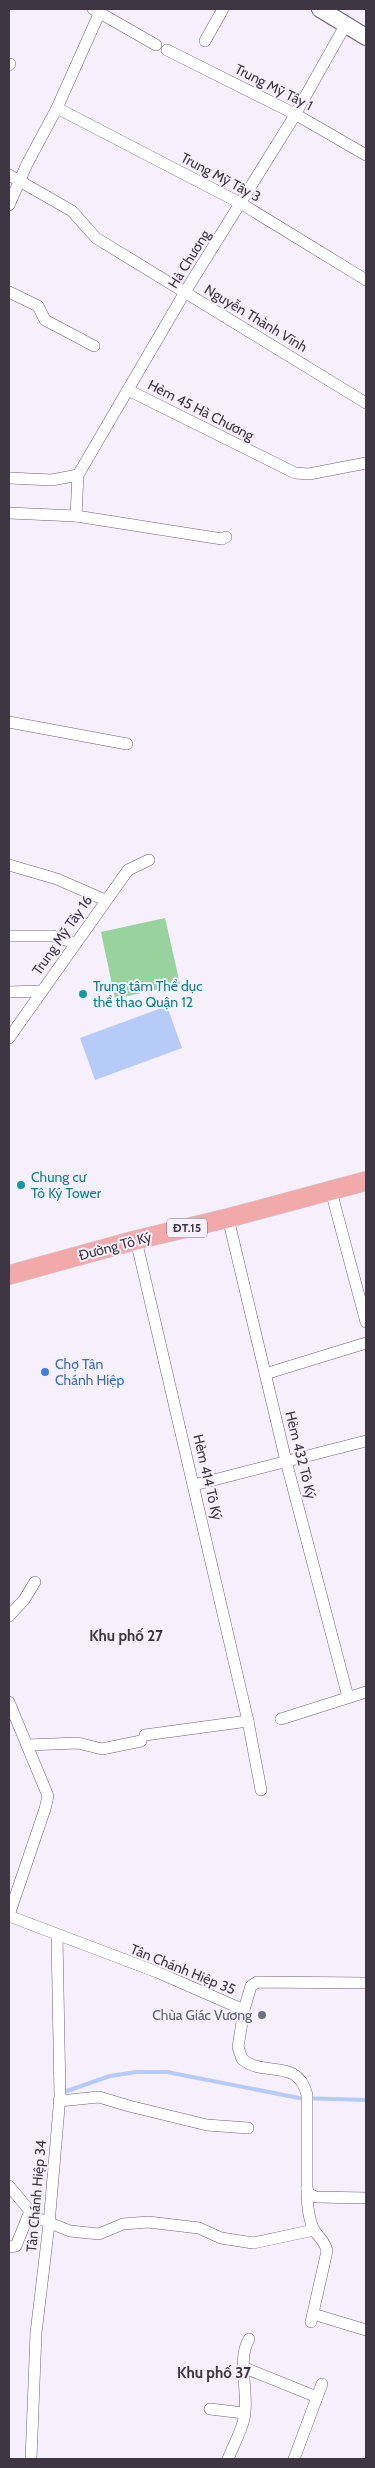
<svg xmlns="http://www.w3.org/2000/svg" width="375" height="2468" viewBox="0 0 375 2468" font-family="Cabin,sans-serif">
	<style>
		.green { fill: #98d29c }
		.water { fill: #b6cbf7 }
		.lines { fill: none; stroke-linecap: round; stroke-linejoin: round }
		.stream { stroke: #b6cbf7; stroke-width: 4 }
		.street-casing { stroke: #6f617b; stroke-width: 12 }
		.secondary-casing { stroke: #6f617b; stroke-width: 18 }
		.primary-casing { stroke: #d1cfd2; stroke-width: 20 }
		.street { stroke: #fff; stroke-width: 11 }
		.secondary { stroke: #fff; stroke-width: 16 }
		.primary { stroke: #f1a9aa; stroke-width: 19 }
		.culture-dot { fill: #0f9aa8; stroke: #f6effc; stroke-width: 2 }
		.shop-dot { fill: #3f7fe0; stroke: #f6effc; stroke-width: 2 }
		.worship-dot { fill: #6b7280; stroke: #f6effc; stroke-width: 2 }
		.labels { text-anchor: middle; stroke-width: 4; stroke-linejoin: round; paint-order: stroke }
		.shield { fill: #f6effc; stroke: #756e7a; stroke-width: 1 }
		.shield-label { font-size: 12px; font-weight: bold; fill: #3e3743 }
		.street-label { font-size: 14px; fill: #3e3743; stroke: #f6effc }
		.culture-label { font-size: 14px; fill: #0d838f; stroke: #f6effc; text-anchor: start }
		.shop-label { font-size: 14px; fill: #366cbe; stroke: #f6effc; text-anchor: start }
		.worship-label { font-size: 14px; fill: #5b616d; stroke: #f6effc; text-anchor: end }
		.neighbourhood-label { font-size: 15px; font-weight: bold; fill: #3e3743; stroke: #f6effc }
	</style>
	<rect width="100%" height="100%" fill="#f6effc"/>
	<polygon class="green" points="165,918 180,984 115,999 101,932"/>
	<polygon class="water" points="167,1006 182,1048 95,1080 80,1038"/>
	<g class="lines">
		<polyline class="stream" points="64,2092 110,2076 136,2072 167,2072 299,2098 366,2100"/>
		<defs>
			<g id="street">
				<polyline points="93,9 156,45"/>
				<polyline points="205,41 223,9"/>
				<polyline points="167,50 295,114 366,155"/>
				<polyline points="9,65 10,64"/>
				<polyline points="57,108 242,204 366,280"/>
				<polyline points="9,175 72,211 96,238 366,403"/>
				<polyline points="9,205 27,164 57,108 99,14"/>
				<polyline points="9,292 38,306 45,320 94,346"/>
				<polyline points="128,390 295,473 309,474 366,463"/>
				<polyline points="9,478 52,480 78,475"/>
				<polyline points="9,513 76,516 222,539 226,537"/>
				<polyline points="76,516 78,475 185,292 292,120 346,24"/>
				<polyline points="9,722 127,744"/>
				<polyline points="9,865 57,879 105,900"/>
				<polyline points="9,936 53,936 75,943"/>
				<polyline points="9,992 42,991"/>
				<polyline points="9,1038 128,870 149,860"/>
				<polyline points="331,1191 366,1322"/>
				<polyline points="228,1218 286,1461 348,1697"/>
				<polyline points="136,1240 248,1721 261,1790"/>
				<polyline points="265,1374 366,1343"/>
				<polyline points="194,1485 366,1441"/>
				<polyline points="9,1616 24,1600 35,1582"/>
				<polyline points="9,1702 48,1796 45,1809 9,1915"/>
				<polyline points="281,1719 366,1692"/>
				<polyline points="145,1735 248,1721"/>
				<polyline points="27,1745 78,1743 102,1749 141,1741"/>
				<path d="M 9,1916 L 157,1972 L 244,2010 L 238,2047 L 242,2059 C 264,2078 298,2057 307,2095 L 307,2189 L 309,2194 L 316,2197 L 366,2198"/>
				<polyline points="244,2010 251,1986 257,1982 366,1983"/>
				<polyline points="59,2101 99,2097 129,2106 207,2125 248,2128"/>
				<polyline points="9,2186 35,2217 70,2231 99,2234 123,2224 148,2222 199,2228 221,2238 253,2243 314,2230"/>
				<path d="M 307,2189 C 307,2202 308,2218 314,2230 C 319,2238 325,2241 327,2251 L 311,2322"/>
				<polyline points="9,2247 16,2246 30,2211"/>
				<polyline points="313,2314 366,2330"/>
				<polyline points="245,2368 317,2397"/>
				<polyline points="210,2409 244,2413"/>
				<polyline points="31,2459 36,2333 49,2224 60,2096 57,1936"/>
				<path d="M 228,2459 C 233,2446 241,2432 244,2419 C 250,2394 236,2361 249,2339"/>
				<polyline points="294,2459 322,2384"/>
			</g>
			<polyline id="secondary" points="320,9 366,37"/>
			<polyline id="primary" points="9,1275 136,1240 228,1218 366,1181"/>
		</defs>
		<use href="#street" class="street-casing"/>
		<use href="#secondary" class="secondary-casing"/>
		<use href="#primary" class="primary-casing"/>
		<use href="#street" class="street"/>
		<use href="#secondary" class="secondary"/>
		<use href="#primary" class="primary"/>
	</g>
	<g class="culture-dot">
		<circle cx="83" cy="994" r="5"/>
		<circle cx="21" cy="1185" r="5"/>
	</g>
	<circle class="shop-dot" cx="45" cy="1372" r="5"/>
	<circle class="worship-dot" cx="262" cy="2015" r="5"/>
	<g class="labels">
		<rect class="shield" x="167" y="1218.5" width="40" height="19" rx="4"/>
		<g class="shield-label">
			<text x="187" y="1232">ĐT.15</text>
		</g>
		<g class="street-label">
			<text transform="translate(274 87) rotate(27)" y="5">Trung Mỹ Tây 1</text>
			<text transform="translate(221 177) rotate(28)" y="5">Trung Mỹ Tây 3</text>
			<text transform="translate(189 259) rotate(-58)" y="5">Hà Chương</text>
			<text transform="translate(256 318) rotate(31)" y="5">Nguyễn Thành Vĩnh</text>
			<text transform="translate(201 410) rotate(27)" y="5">Hẻm 45 Hà Chương</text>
			<text transform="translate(62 935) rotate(-55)" y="5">Trung Mỹ Tây 16</text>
			<text transform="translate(115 1246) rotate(-15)" y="5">Đường Tô Ký</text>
			<text transform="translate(301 1455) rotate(76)" y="5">Hẻm 432 Tô Ký</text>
			<text transform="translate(208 1477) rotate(77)" y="5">Hẻm 414 Tô Ký</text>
			<text transform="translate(183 1969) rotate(22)" y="5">Tân Chánh Hiệp 35</text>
			<text transform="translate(36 2196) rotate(-85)" y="5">Tân Chánh Hiệp 34</text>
		</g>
		<g class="culture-label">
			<text x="93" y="991">Trung tâm Thể dục<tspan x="93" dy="16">thể thao Quận 12</tspan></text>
			<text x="31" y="1182">Chung cư<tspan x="31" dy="16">Tô Ký Tower</tspan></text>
		</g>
		<g class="shop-label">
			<text x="55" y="1369">Chợ Tân<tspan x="55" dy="16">Chánh Hiệp</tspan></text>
		</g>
		<g class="worship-label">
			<text x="252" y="2020">Chùa Giác Vương</text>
		</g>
		<g class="neighbourhood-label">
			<text x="126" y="1641">Khu phố 27</text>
			<text x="214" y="2378">Khu phố 37</text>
		</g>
	</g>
	<rect width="375" height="2468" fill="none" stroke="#3e3743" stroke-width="20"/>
</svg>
